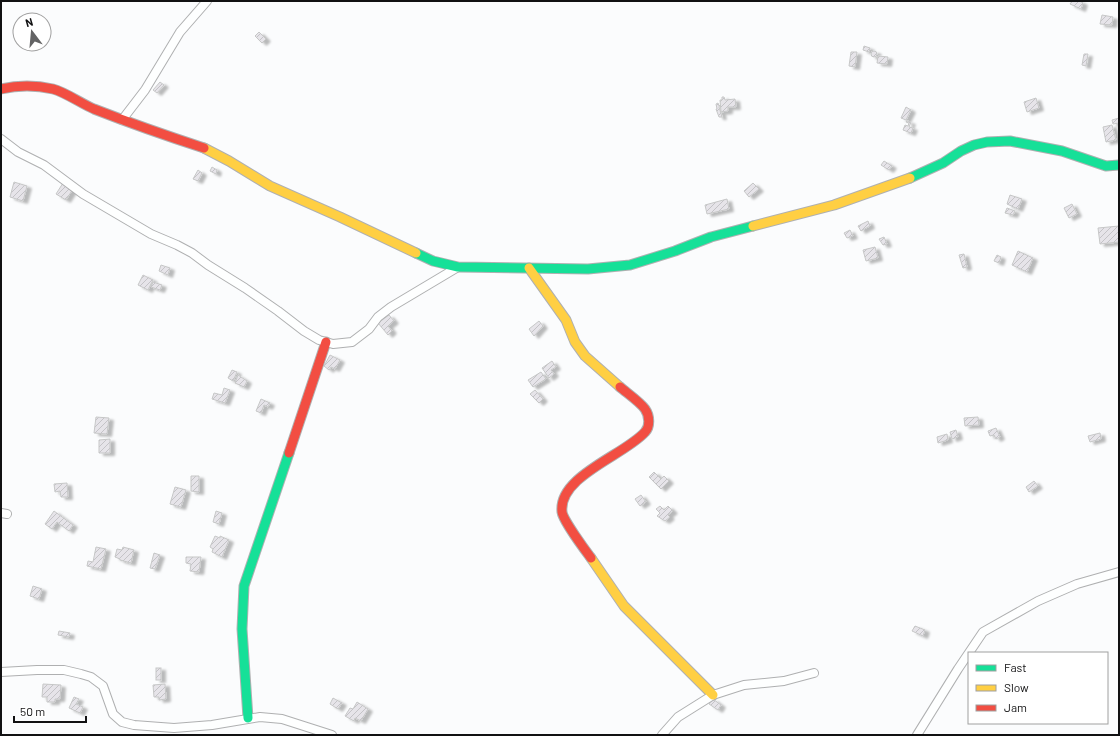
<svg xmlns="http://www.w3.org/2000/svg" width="1120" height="736" viewBox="0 0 1120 736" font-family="Barlow,sans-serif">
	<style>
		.building { fill: url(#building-hatch); stroke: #c6c7c7; filter: url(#shadow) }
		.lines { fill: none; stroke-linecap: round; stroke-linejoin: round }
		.street-casing { stroke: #afb0b1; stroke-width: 10 }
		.fast-casing { stroke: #afb0b1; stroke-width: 11 }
		.slow-casing { stroke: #afb0b1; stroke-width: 11 }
		.jam-casing { stroke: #afb0b1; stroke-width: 11 }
		.street { stroke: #feffff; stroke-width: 8 }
		.fast { stroke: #16e098; stroke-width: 9 }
		.slow { stroke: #ffcf43; stroke-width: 9 }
		.jam { stroke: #f24e42; stroke-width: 9 }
	</style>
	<defs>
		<pattern id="building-hatch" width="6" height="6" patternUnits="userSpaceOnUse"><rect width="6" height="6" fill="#e6e4e9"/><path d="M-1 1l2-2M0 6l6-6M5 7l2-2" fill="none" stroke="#c4c3c7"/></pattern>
		<filter id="shadow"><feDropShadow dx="4.5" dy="2.5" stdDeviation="1" flood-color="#0004"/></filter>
	</defs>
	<rect width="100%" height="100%" fill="#fbfcfd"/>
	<g class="building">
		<polygon points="1072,1 1080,1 1083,3 1081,9 1070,4"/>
		<polygon points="1102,15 1113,17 1112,25 1100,24"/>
		<polygon points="259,32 266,39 262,43 255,36"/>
		<polygon points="864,46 870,48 869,52 863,50"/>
		<circle cx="874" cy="54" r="3"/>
		<polygon points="851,52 857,52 855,67 849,66"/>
		<polygon points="1084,54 1088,54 1086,66 1082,65"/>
		<polygon points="878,56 888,57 887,64 877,63"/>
		<polygon points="160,82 164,85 157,93 153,90"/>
		<polygon points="722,97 724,97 725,100 735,99 736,107 728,107 728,111 721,112 720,100 722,100"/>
		<polygon points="1036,98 1039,108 1027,112 1024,102"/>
		<polygon points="718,103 719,106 720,105 719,107 722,117 719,117 716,109 717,109 716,104"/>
		<polygon points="906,107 911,110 906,120 901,118"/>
		<polygon points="1119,118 1119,123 1113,124 1112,120"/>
		<polygon points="907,121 911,122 909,127 913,128 911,133 903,130 905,125 908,126 909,123 906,122"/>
		<polygon points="1112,125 1116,140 1106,142 1103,127"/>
		<polygon points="884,161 892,166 889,170 881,165"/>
		<polygon points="212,167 217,170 216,174 210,171"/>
		<polygon points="198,170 202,173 198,181 193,179"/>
		<polygon points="14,182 27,186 23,201 10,197"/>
		<polygon points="63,183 73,189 66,200 56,194"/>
		<polygon points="753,183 759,189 749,197 744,191"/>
		<polygon points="1010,195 1022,199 1018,209 1007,204"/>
		<polygon points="727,199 729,209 707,214 705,205"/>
		<polygon points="1072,204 1077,214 1069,218 1064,208"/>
		<polygon points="1007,208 1015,211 1013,215 1005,213"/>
		<polygon points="868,221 870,226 861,231 858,226"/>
		<polygon points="1119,226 1119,242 1100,244 1098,228"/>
		<polygon points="850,230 853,236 847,238 844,233"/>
		<polygon points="884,237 887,244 883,245 879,239"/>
		<polygon points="875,247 878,258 866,261 863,250"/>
		<polygon points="1018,251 1033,258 1027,272 1012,265"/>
		<polygon points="964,254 967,267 963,268 959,255"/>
		<polygon points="997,255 1001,257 999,263 994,261"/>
		<polygon points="161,265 170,268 168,275 159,271"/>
		<polygon points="143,275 153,280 148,290 138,285"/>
		<polygon points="153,282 162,285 160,290 151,287"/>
		<polygon points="389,315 394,321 388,326 392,331 388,335 378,323"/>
		<polygon points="539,321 543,326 534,336 529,329"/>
		<polygon points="330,355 340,360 335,369 331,367 329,370 324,366"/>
		<polygon points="552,361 556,367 551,370 554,374 549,378 542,368"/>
		<polygon points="232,370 237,372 233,381 228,378"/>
		<polygon points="541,372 546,379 533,387 528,380"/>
		<polygon points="238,375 247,381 244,387 235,383"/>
		<polygon points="224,388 230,390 225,403 212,399 214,393 222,395"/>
		<polygon points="535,390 543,399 539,403 530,394"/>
		<polygon points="261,399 270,403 268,407 264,405 261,413 256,411"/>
		<polygon points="96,417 109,418 107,434 94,433"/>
		<polygon points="978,417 979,425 965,426 964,418"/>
		<polygon points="996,428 1000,437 996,439 994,435 990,436 988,431"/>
		<polygon points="956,430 958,437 952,439 950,432"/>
		<polygon points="1100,433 1101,439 1090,442 1088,436"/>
		<polygon points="947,434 948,440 938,443 937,437"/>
		<polygon points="110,439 110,453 99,453 99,440"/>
		<polygon points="654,472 661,479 664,476 669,481 661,489 649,477"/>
		<polygon points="191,476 199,476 199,492 191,491"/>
		<polygon points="1034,481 1038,486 1029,492 1026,487"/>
		<polygon points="67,483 68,497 61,497 60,491 55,492 54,484"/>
		<polygon points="175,487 186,490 181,507 170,504"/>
		<polygon points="641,495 646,502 640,506 635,499"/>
		<polygon points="660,506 664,510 668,506 673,511 668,515 670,517 665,521 657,516 660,513 656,509"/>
		<polygon points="54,511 73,525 69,531 57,522 52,529 45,524"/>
		<polygon points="216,511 222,513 219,524 213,522"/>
		<polygon points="215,536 220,538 220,536 229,540 222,557 212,552 213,549 210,547"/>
		<polygon points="96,547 106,549 101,569 87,566 88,561 93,562"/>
		<polygon points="123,547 134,550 131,563 120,560 120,559 115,557 117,549 122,550"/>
		<polygon points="154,553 160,555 155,569 150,568"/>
		<polygon points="186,557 201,557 199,572 190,571 191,564 186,563"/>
		<polygon points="33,586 42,589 39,599 30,596"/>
		<polygon points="915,626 925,630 923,636 912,631"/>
		<polygon points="59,631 70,633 69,637 58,635"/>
		<rect x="156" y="668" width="5" height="12"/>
		<polygon points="43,684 61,685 60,699 55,699 55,702 47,702 47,697 42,697"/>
		<polygon points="165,684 166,699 159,700 159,697 154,697 153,685"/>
		<polygon points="74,697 79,699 76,704 83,707 80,713 69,708"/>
		<polygon points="333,698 342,703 338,709 330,704"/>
		<polygon points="713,699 721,705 718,710 709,704"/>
		<polygon points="357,702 368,709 361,721 355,718 354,721 345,716 350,708 353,709"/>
	</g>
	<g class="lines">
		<defs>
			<g id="street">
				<polyline points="122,120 145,90 180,32 207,1"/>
				<polyline points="1,139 18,152 44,165 83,194 151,234 177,245 192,253 208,265 245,288 278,311 304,331 319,340 333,344 352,342 369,329 378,317 391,307 458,267"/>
				<polyline points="1,513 7,514"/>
				<polyline points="1,672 37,670 64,670 81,674 91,677 103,686 113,714 122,722 134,725 174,728 212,725 260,717 282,719 332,735"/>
				<polyline points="662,735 678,717 713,695 744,685 784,681 814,673"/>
				<polyline points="917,735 958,669 983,632 1038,601 1077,584 1119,572"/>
			</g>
			<g id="fast">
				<polyline points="910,178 943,163 961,151 974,145 987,142 1010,141 1062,151 1106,166 1119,165"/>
				<polyline points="416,253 433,261 458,267 588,269 630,265 675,251 711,237 753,226"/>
				<polyline points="248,718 242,629 244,586 289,453"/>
			</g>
			<g id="slow">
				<polyline points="204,148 229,161 270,186 340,217 416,253"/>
				<polyline points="753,226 834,205 910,178"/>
				<polyline points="529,268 566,320 575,342 585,356 620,387"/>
				<polyline points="591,558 624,606 713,695"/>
			</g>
			<g id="jam">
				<path d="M 1,89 C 18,85 36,85 53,89 C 65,92 82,104 94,109 C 130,123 167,136 204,148"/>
				<polyline points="289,453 326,342"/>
				<path d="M 591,558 C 585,550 563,520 562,512 C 558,476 625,455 645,432 C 650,427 650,416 645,409 C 640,402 627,393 620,387"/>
			</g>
		</defs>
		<use href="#street" class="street-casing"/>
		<use href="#fast" class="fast-casing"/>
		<use href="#slow" class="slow-casing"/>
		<use href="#jam" class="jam-casing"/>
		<use href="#street" class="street"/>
		<use href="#fast" class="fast"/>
		<use href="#slow" class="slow"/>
		<use href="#jam" class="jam"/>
	</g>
	<rect width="1120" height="736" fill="none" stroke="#111112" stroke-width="4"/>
	<rect x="968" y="652" width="140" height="72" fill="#ffffff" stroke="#a0a0a0"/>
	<rect x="976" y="665" width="20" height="6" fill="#16e098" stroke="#a0a0a0"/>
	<text x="1004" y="672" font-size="12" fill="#111112">Fast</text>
	<rect x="976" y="685" width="20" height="6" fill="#ffcf43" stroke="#a0a0a0"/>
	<text x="1004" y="692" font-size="12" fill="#111112">Slow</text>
	<rect x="976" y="705" width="20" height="6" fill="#f24e42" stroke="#a0a0a0"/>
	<text x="1004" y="712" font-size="12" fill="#111112">Jam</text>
	<g transform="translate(32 32) rotate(344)"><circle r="19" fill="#ffffff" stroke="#a0a0a0"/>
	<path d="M0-3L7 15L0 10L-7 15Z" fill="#636364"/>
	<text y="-6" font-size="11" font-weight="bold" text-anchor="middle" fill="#111112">N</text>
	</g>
	<path d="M14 716v6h72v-6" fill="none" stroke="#111112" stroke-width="2"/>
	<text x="20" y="716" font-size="12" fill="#111112" stroke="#ffffff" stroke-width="3" paint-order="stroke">50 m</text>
</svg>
